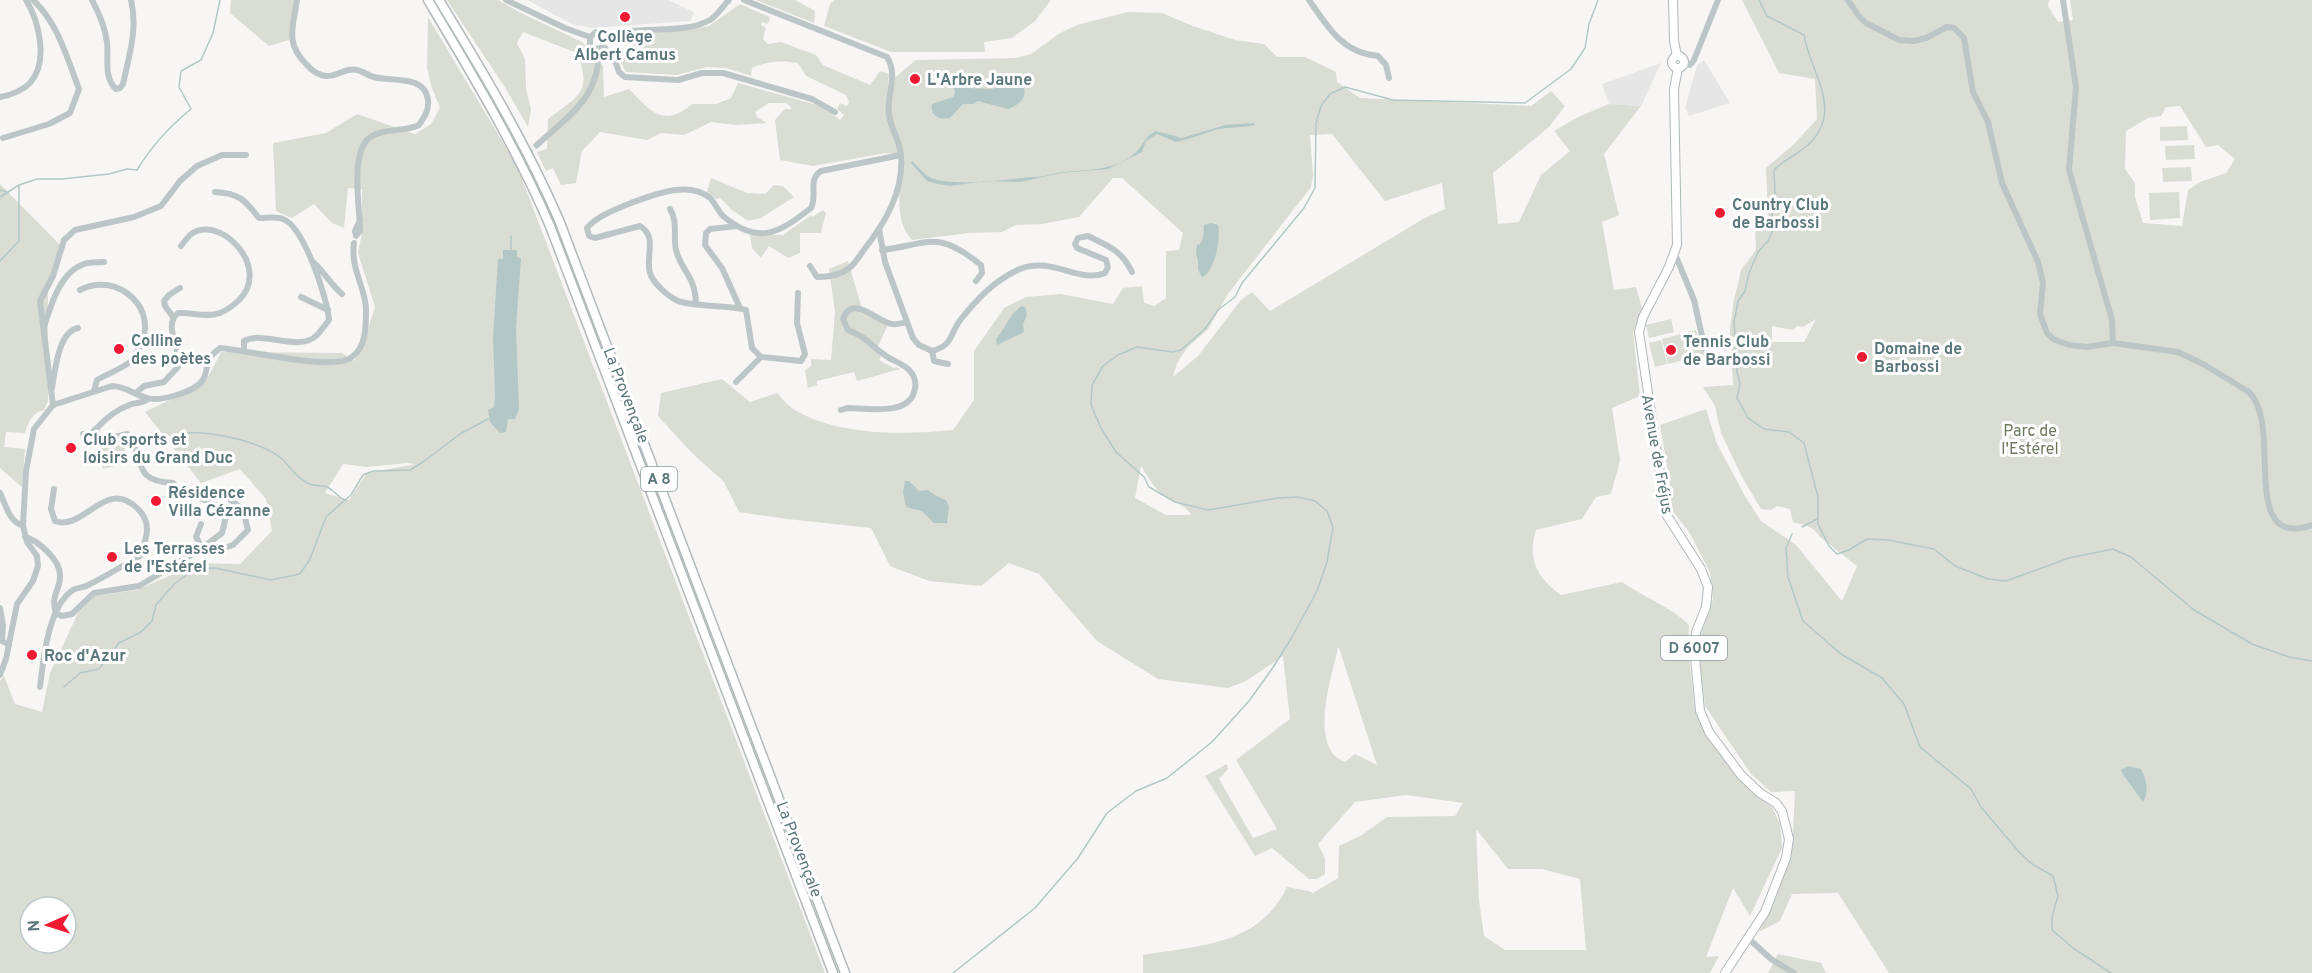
<svg xmlns="http://www.w3.org/2000/svg" width="2312" height="973" viewBox="0 0 2312 973" font-family="Overpass,sans-serif">
	<style>
		.built { fill: #e5e6e5 }
		.green { fill: #daddd3; fill-rule: evenodd }
		.water { fill: #b3c8c6 }
		.lines { fill: none; stroke-linecap: round; stroke-linejoin: round }
		.stream { stroke: #b3c8c6; stroke-width: 1.5 }
		.minor-tunnel { stroke: #d1d6d6; stroke-width: 6; stroke-dasharray: 6 3; stroke-linecap: butt }
		.major-casing { stroke: #afb9ba; stroke-width: 10 }
		.highway-casing { stroke: #b1b9ba; stroke-width: 11 }
		.minor { stroke: #bdc6c7; stroke-width: 6 }
		.major { stroke: #fff; stroke-width: 8 }
		.highway { stroke: #fff; stroke-width: 8 }
		.poi-dot { fill: #f21933; stroke: #fff; stroke-width: 2 }
		.labels { text-anchor: middle; stroke-width: 6; stroke-linejoin: round; paint-order: stroke }
		.shield { fill: #fff; stroke: #8da0a3; stroke-width: 1.5 }
		.shield-label { font-size: 15px; font-weight: bold; fill: #5c787c }
		.poi-label { font-size: 16px; font-weight: bold; fill: #5c787c; stroke: #fff; text-anchor: start }
		.street-label { font-size: 16px; fill: #5c787c; stroke: #fff }
		.park-label { font-size: 16px; fill: #6d795f; stroke: #fff }
	</style>
	<rect width="100%" height="100%" fill="#f8f6f4"/>
	<g class="built">
		<polygon points="527,0 668,0 694,12 690,21 593,28 574,25"/>
		<polygon points="1704,60 1730,103 1689,116 1685,108 1697,65"/>
		<polygon points="1661,63 1641,106 1609,104 1602,84"/>
	</g>
	<g class="green">
		<polygon points="231,0 295,0 289,40 269,46 230,13"/>
		<path d="M 447,0 L 498,0 L 519,12 L 582,42 L 593,53 L 603,66 L 604,97 L 629,89 C 650,110 663,129 692,104 L 716,104 L 731,98 L 738,83 L 824,107 L 840,120 L 844,115 L 837,109 L 840,103 L 847,106 L 849,102 L 846,95 L 806,76 L 798,63 C 782,60 767,61 752,68 L 751,76 L 726,68 L 707,67 L 677,75 L 626,72 L 618,57 L 628,54 L 633,49 L 632,39 L 636,32 L 694,29 L 709,26 L 740,4 L 770,17 L 768,24 L 762,22 L 761,25 L 766,28 L 763,39 L 768,44 L 781,42 L 816,55 L 823,65 L 870,85 L 880,71 L 889,74 L 886,110 L 893,79 L 916,60 L 1016,58 L 1031,54 L 1060,33 L 1077,25 L 1128,12 L 1162,13 L 1193,26 L 1235,40 L 1264,44 L 1277,57 L 1305,57 L 1336,72 L 1337,82 L 1360,98 L 1531,106 L 1551,91 L 1565,106 L 1549,127 L 1493,173 L 1498,224 L 1519,222 L 1541,175 L 1570,151 L 1554,131 L 1578,117 L 1609,104 L 1641,106 L 1604,154 L 1619,215 L 1602,222 L 1614,290 L 1636,287 L 1642,308 L 1633,332 L 1640,396 L 1612,408 L 1620,460 L 1611,494 L 1596,497 L 1582,519 L 1536,530 C 1527,559 1537,578 1561,595 L 1622,582 C 1644,597 1671,607 1689,625 L 1688,649 L 1695,712 L 1711,740 L 1733,772 L 1749,790 L 1772,807 L 1780,824 L 1782,848 L 1750,916 L 1733,888 L 1706,957 L 1719,956 L 1710,973 L 1143,973 L 1143,955 C 1199,945 1259,946 1287,887 L 1308,891 L 1313,893 L 1338,878 L 1339,846 L 1362,835 L 1387,817 L 1455,816 L 1463,803 L 1406,795 L 1355,802 L 1318,844 L 1325,858 L 1325,874 L 1317,879 L 1309,879 L 1272,848 L 1255,856 L 1205,776 L 1227,764 L 1228,769 L 1219,779 L 1253,838 L 1277,829 L 1236,760 L 1290,719 L 1283,656 L 1246,681 L 1228,688 L 1158,679 L 1097,641 L 1039,574 L 1009,563 L 981,586 L 929,581 L 890,566 L 871,528 L 787,519 L 739,512 L 724,482 L 691,452 L 658,416 L 661,393 L 722,379 L 750,402 L 777,393 C 782,398 787,405 793,409 C 837,436 903,435 953,430 L 974,400 L 974,351 L 1004,308 L 1026,297 L 1061,294 L 1113,304 L 1123,288 L 1142,286 L 1144,303 L 1154,306 L 1166,298 L 1166,251 L 1179,250 L 1183,233 L 1122,178 L 1113,178 L 1079,217 L 1042,224 L 1016,225 L 1002,232 L 969,233 L 912,240 C 892,219 901,181 903,155 L 886,153 L 813,166 L 780,160 L 775,120 L 785,109 L 792,109 L 787,103 L 769,103 L 755,112 L 757,117 L 767,123 L 736,125 L 711,122 L 684,135 L 661,133 L 647,140 L 600,132 L 582,151 L 576,183 L 561,185 L 553,168 L 546,171 L 537,152 L 547,149 L 548,119 C 578,96 593,93 577,53 L 523,32 L 517,43 L 525,59 L 526,89 L 531,109 L 528,127 L 506,89 ZM 1332,134 L 1385,201 L 1442,183 L 1445,209 L 1423,219 L 1270,311 L 1252,292 L 1241,300 L 1198,356 L 1173,377 L 1177,363 L 1187,348 L 1208,329 L 1228,294 L 1311,187 L 1313,175 L 1310,135 ZM 1141,466 C 1147,475 1152,486 1161,493 C 1171,502 1184,503 1191,515 L 1166,515 L 1135,498 ZM 1338,648 L 1339,648 L 1377,765 L 1355,754 L 1345,762 C 1341,760 1335,757 1333,754 C 1314,728 1332,676 1338,648 ZM 1476,829 L 1508,869 L 1542,869 L 1580,879 L 1586,950 L 1505,950 L 1484,936 L 1479,900 Z"/>
		<polygon points="756,0 795,0 815,11 814,23"/>
		<polygon points="835,0 1051,0 1035,21 1012,38 984,42 985,52 891,52 824,26 830,4"/>
		<path d="M 1742,0 L 2049,0 L 2048,6 L 2058,22 L 2073,20 L 2070,0 L 2312,0 L 2312,973 L 1889,973 L 1838,893 L 1792,894 L 1780,921 L 1759,932 L 1792,853 L 1795,791 L 1771,792 L 1751,774 L 1705,706 L 1698,643 L 1713,599 L 1710,572 L 1689,532 L 1674,513 L 1670,500 L 1670,483 L 1660,425 L 1706,409 L 1717,444 L 1745,496 L 1761,521 L 1796,545 L 1842,601 L 1857,566 L 1820,537 C 1813,525 1805,526 1793,522 L 1790,509 L 1777,506 L 1771,510 L 1761,509 L 1742,477 L 1721,433 L 1715,406 L 1703,387 L 1733,385 L 1730,328 L 1734,300 L 1741,270 L 1756,250 L 1755,227 L 1768,215 L 1766,168 L 1794,144 L 1817,119 L 1815,79 L 1779,73 ZM 2180,106 L 2206,147 L 2218,145 L 2235,159 L 2226,173 L 2200,182 L 2188,190 L 2182,226 L 2143,223 L 2135,197 L 2135,183 L 2125,169 L 2126,131 L 2148,118 L 2161,116 L 2166,107 ZM 1816,319 L 1804,342 L 1772,342 L 1772,326 L 1793,330 L 1797,326 L 1803,327 Z"/>
		<path d="M 428,17 L 517,166 L 825,973 L 0,973 L 0,681 L 4,676 L 15,704 L 42,712 L 50,673 L 78,613 L 95,596 L 137,590 L 199,563 L 240,564 L 272,531 L 266,499 L 240,469 L 201,483 L 145,412 L 205,383 L 221,352 L 342,353 L 354,361 L 360,353 L 375,307 L 358,253 L 362,233 L 362,189 L 348,188 L 344,228 L 332,223 L 314,204 L 292,218 L 276,211 L 273,143 L 326,133 L 357,114 L 415,134 L 431,124 L 440,108 L 432,88 L 427,68 ZM 407,463 L 416,464 L 367,473 L 349,500 L 325,493 L 343,464 L 367,467 ZM 30,907 L 66,907 L 66,943 L 30,943 Z"/>
		<polygon points="2187,126 2188,140 2160,141 2160,127"/>
		<polygon points="2194,145 2195,159 2166,160 2165,146"/>
		<polygon points="2191,167 2192,181 2163,182 2162,168"/>
		<polygon points="711,178 747,193 765,194 774,185 783,186 794,197 761,218 748,221 732,210 720,198 716,199 707,192"/>
		<path d="M 0,184 L 64,249 L 48,292 L 48,401 L 44,410 C 31,414 29,421 25,433 L 6,432 L 4,447 L 25,449 L 22,487 L 0,468 Z"/>
		<polygon points="2179,192 2180,218 2150,220 2149,193"/>
		<polygon points="823,210 826,213 821,233 800,233 800,253 788,258 769,246 761,258 752,248 750,235 783,235 811,215 812,217"/>
		<polygon points="848,261 863,312 888,325 876,350 881,357 879,360 894,368 896,367 900,369 857,381 854,372 817,381 817,385 808,388 805,371 811,366 811,359 831,360 835,312 829,269"/>
		<polygon points="1671,319 1674,332 1649,338 1646,325"/>
		<polygon points="1696,330 1699,342 1676,348 1700,343 1703,355 1668,364 1662,339"/>
		<polygon points="1661,340 1667,364 1655,367 1649,343"/>
		<polygon points="122,439 128,463 103,469 97,445"/>
		<polygon points="1778,954 1821,963 1826,973 1768,973"/>
	</g>
	<g class="water">
		<path d="M 961,81 L 968,88 L 991,89 L 1019,83 L 1024,87 C 1027,99 1018,105 1008,109 L 978,101 L 974,104 L 963,104 L 950,118 C 939,120 930,116 932,104 L 953,97 L 955,93 L 954,87 Z"/>
		<path d="M 1254,123 L 1255,125 C 1245,127 1236,127 1226,128 C 1209,130 1193,139 1176,142 L 1157,134 L 1146,141 L 1142,152 L 1108,169 L 1061,173 L 1020,182 L 986,181 L 950,186 L 938,184 L 927,181 L 911,163 L 912,161 C 917,166 926,176 933,179 C 956,186 1004,180 1030,177 C 1041,178 1051,174 1062,172 C 1085,170 1110,171 1130,157 C 1142,150 1143,137 1156,131 L 1182,138 L 1225,125 Z"/>
		<path d="M 1211,223 L 1218,225 C 1221,238 1215,272 1202,277 L 1198,270 L 1198,260 L 1196,254 L 1197,245 L 1200,244 L 1203,238 L 1204,225 Z"/>
		<polygon points="503,250 517,250 517,257 521,258 516,329 519,409 515,419 508,419 506,432 500,433 490,422 488,410 494,407 495,395 493,338 498,259 503,259"/>
		<path d="M 1021,306 L 1025,307 L 1027,315 L 1023,324 L 1024,332 L 997,345 L 996,339 C 1005,328 1009,316 1021,306 Z"/>
		<polygon points="905,481 909,481 919,491 928,490 936,496 946,500 949,507 947,523 934,523 922,511 906,507 903,492"/>
		<path d="M 2128,766 L 2141,769 C 2147,780 2149,792 2143,802 L 2122,773 L 2121,770 Z"/>
	</g>
	<g class="lines">
		<g class="stream">
			<path d="M 1759,0 L 1767,16 L 1804,35 C 1810,73 1845,110 1808,145 C 1797,154 1784,160 1774,170 L 1775,195 L 1772,216 L 1775,222 L 1774,228 L 1768,241 L 1758,252 L 1749,273 L 1745,291 L 1738,301 L 1734,322 L 1737,372 L 1740,384 L 1737,398 L 1748,418 L 1764,429 L 1789,432 L 1804,443 L 1818,497 L 1818,524 L 1829,546 L 1837,554 L 1849,550 L 1867,539 L 1888,540 L 1934,549 L 1955,566 L 1988,579 L 2006,581 L 2069,558 L 2113,549 L 2131,557 L 2194,610 L 2252,644 L 2289,657 L 2312,661"/>
			<polyline points="0,190 8,192"/>
			<path d="M 0,197 L 19,185 L 37,179 L 62,179 L 109,174 L 127,169 L 137,170 C 152,145 169,127 191,109 L 179,87 L 181,71 L 201,60 L 213,33 L 220,0"/>
			<polyline points="511,236 511,251"/>
			<polyline points="0,261 19,241 19,186"/>
			<path d="M 185,433 C 211,431 261,441 282,459 C 290,467 300,482 313,485 C 317,486 322,485 327,487 C 334,490 337,497 345,500 L 351,495 L 363,475 L 373,471 L 410,470 L 423,462 L 460,434 L 488,419"/>
			<polyline points="1802,527 1817,519"/>
			<polyline points="1792,534 1786,548 1788,577 1803,621 1841,654 1882,678 1904,704 1920,747 1971,789 1981,807 2019,852 2032,864 2053,876 2058,896 2052,917 2052,930 2073,948 2111,973"/>
			<polyline points="64,687 80,673 99,669 119,643 141,632 152,621 156,605 174,584 195,569 215,568 271,580 300,574 310,559 326,517 345,500"/>
			<polyline points="953,973 1035,908 1078,858 1107,813 1136,791 1167,778 1212,742 1249,701 1272,669 1292,637 1317,591 1327,562 1333,527 1327,511 1315,501 1298,497 1278,498 1208,510 1175,502 1149,487 1144,477 1116,452 1101,428 1091,405 1092,385 1103,366 1118,355 1137,347 1173,352 1181,350 1205,329 1218,310 1235,297 1242,283 1304,208 1315,188 1316,123 1321,106 1330,94 1345,87 1393,100 1525,103 1571,69 1585,48 1589,24 1598,0"/>
		</g>
		<polyline class="minor-tunnel" points="513,164 537,145"/>
		<defs>
			<g id="major">
				<polyline points="1673,0 1674,41 1677,56"/>
				<circle cx="1678" cy="62" r="6"/>
				<polyline points="1678,68 1674,89 1677,245 1669,267 1643,317 1639,332 1666,514 1701,569 1708,587 1706,607 1696,632 1694,647 1700,711 1709,732 1741,775 1760,793 1776,803 1782,811 1789,839 1786,858 1765,912 1725,973"/>
			</g>
			<g id="highway">
				<path d="M 428,0 C 472,74 516,147 550,226 L 833,973"/>
				<path d="M 439,0 C 483,72 525,142 559,220 L 845,973"/>
			</g>
		</defs>
		<use href="#major" class="major-casing"/>
		<use href="#highway" class="highway-casing"/>
		<g class="minor">
			<path d="M 92,0 C 99,13 105,27 107,42 C 109,58 103,77 116,89 L 120,88 L 123,84 C 129,56 138,29 131,0"/>
			<path d="M 297,0 C 293,27 285,43 306,64 C 311,70 318,75 326,76 C 337,77 346,67 357,70 C 363,71 368,76 374,77 C 391,82 425,74 428,100 C 429,111 425,116 419,125 C 404,132 388,128 374,135 C 348,146 360,207 360,231 L 356,236 L 355,231 L 360,220"/>
			<polyline points="506,0 565,28 590,37"/>
			<path d="M 744,0 L 887,57 C 899,76 886,95 889,115 C 891,129 900,141 901,155 C 904,192 885,223 863,251 C 859,257 854,265 848,269 C 840,275 827,277 817,277 L 810,266"/>
			<path d="M 1309,0 C 1328,27 1342,53 1378,56 L 1386,65 L 1389,78"/>
			<path d="M 1848,0 L 1858,15 L 1866,23 L 1899,40 L 1914,41 L 1926,38 L 1947,27 L 1954,28 L 1964,38 L 1973,92 L 1988,122 L 2002,183 L 2038,262 L 2043,283 L 2040,314 L 2047,333 L 2053,339 L 2069,345 L 2087,347 L 2113,343 L 2178,352 L 2203,364 L 2249,392 C 2284,425 2237,551 2312,525"/>
			<polyline points="2063,0 2076,87 2069,170 2112,320 2113,343"/>
			<polyline points="590,37 590,46 595,49 600,48"/>
			<polyline points="590,37 596,32 604,37"/>
			<path d="M 604,37 C 636,24 682,36 710,20 C 717,16 723,6 729,0"/>
			<polyline points="603,46 614,58 619,72 625,77 678,80 702,73 723,73 812,99 835,112"/>
			<polyline points="1684,64 1690,65 1694,60 1718,0"/>
			<path d="M 0,97 C 11,95 22,91 30,83 C 49,62 39,21 26,0"/>
			<path d="M 3,138 L 49,124 L 70,113 L 79,89 C 67,58 58,23 33,0"/>
			<path d="M 537,145 C 567,117 602,96 598,49"/>
			<path d="M 215,192 C 239,193 245,200 259,218 C 266,218 276,216 283,219 C 304,227 327,297 329,320 C 325,325 321,331 317,335 C 299,353 264,330 244,341 L 244,350"/>
			<path d="M 670,209 C 678,221 673,236 676,250 C 681,271 695,275 696,303"/>
			<polyline points="737,226 710,229 706,233 705,245 722,268 740,308"/>
			<path d="M 879,229 L 885,262 L 913,338 L 919,345 L 932,351 C 954,345 949,334 961,319 C 978,298 995,280 1020,269 C 1052,256 1080,284 1105,273 L 1108,267 L 1106,260 L 1077,248 L 1075,244 L 1078,238 L 1088,236 C 1110,247 1121,250 1132,272"/>
			<path d="M 882,250 C 931,244 936,229 981,265 L 982,273 L 976,281"/>
			<polyline points="1675,254 1694,300 1706,354"/>
			<path d="M 314,263 C 325,273 331,285 342,294"/>
			<path d="M 80,290 C 117,270 163,310 138,350 C 135,354 133,359 130,362 C 121,369 107,374 97,380 L 94,391"/>
			<path d="M 798,293 L 797,323 L 805,354 L 801,361 L 761,357 L 752,348 L 746,310 C 728,305 689,307 676,300 C 668,296 652,282 650,273 C 645,256 658,237 640,226 L 595,238 L 589,236 L 587,228 C 597,216 617,209 631,203 C 653,195 688,180 710,198 C 715,203 718,211 723,216 C 759,246 779,233 811,208 C 818,194 807,181 821,171 L 901,155"/>
			<polyline points="301,297 328,310"/>
			<polyline points="173,317 165,306 164,301 169,295 180,288"/>
			<path d="M 44,327 C 51,305 60,272 84,264 C 90,262 98,262 104,262"/>
			<polyline points="932,351 934,361 948,364"/>
			<polyline points="736,382 761,357"/>
			<path d="M 52,388 C 55,371 58,332 78,328"/>
			<path d="M 136,393 L 144,386 L 164,382 L 178,367 C 182,347 162,326 178,313 C 192,312 206,318 220,313 C 227,310 233,306 239,300 C 273,266 217,212 190,235 C 187,238 184,242 181,246"/>
			<polyline points="53,405 40,301 53,276 64,240 75,230 134,217 161,206 180,181 197,166 222,155 246,155"/>
			<path d="M 841,410 L 847,408 C 866,408 908,416 914,392 C 917,385 915,376 910,371 C 904,364 893,361 886,356 C 870,345 868,338 848,330 L 843,319 C 852,293 877,322 892,324 C 897,325 902,323 907,322"/>
			<polyline points="83,434 91,433 96,429"/>
			<path d="M 0,493 C 5,503 10,524 23,525"/>
			<polyline points="195,497 205,492 220,491 243,510 248,530 233,545 204,554 198,551"/>
			<polyline points="201,524 196,537 202,548"/>
			<path d="M 25,537 C 39,541 60,560 60,575 C 61,590 50,594 56,613 L 62,616 L 72,614 L 94,593 L 139,586 L 198,551 L 222,533 L 226,517 L 211,502 L 181,492 L 173,483 C 130,481 147,459 127,434 L 102,440 L 97,434 L 96,429 C 105,419 116,410 129,405 C 136,402 141,404 148,399"/>
			<polyline points="0,608 3,625 2,641 9,645"/>
			<path d="M 0,675 L 6,659 L 17,604 L 33,581 L 38,566 L 37,556 L 27,542 L 23,526 L 26,471 L 34,429 L 53,405 L 112,386 C 126,386 134,395 147,398 C 160,402 195,392 203,380 C 207,374 206,364 210,358 C 212,354 217,351 220,348 C 247,350 334,372 352,357 C 366,347 366,327 366,310 C 366,288 350,269 354,243"/>
			<path d="M 40,687 C 43,661 48,606 73,590 C 76,588 82,588 86,586 C 105,577 122,566 140,556 C 146,539 153,524 138,509 C 106,476 84,532 55,521 L 51,509 L 54,489"/>
			<polyline points="1748,938 1771,959 1794,973"/>
		</g>
		<use href="#major" class="major"/>
		<use href="#highway" class="highway"/>
	</g>
	<g class="poi-dot">
		<circle cx="625" cy="17" r="6"/>
		<circle cx="915" cy="79" r="6"/>
		<circle cx="1720" cy="213" r="6"/>
		<circle cx="119" cy="349" r="6"/>
		<circle cx="1671" cy="350" r="6"/>
		<circle cx="1862" cy="357" r="6"/>
		<circle cx="71" cy="448" r="6"/>
		<circle cx="156" cy="501" r="6"/>
		<circle cx="112" cy="557" r="6"/>
		<circle cx="32" cy="655" r="6"/>
	</g>
	<g class="labels">
		<g class="shield">
			<rect x="641" y="467" width="36" height="24" rx="4.5"/>
			<rect x="1661" y="636" width="66" height="24" rx="4.5"/>
		</g>
		<g class="shield-label">
			<text x="659" y="484">A 8</text>
			<text x="1694" y="653">D 6007</text>
		</g>
		<g class="poi-label">
			<text x="625" y="42" text-anchor="middle">Collège<tspan x="625" dy="18">Albert Camus</tspan></text>
			<text x="927" y="85">L'Arbre Jaune</text>
			<text x="1732" y="210">Country Club<tspan x="1732" dy="18">de Barbossi</tspan></text>
			<text x="131" y="346">Colline<tspan x="131" dy="18">des poètes</tspan></text>
			<text x="1683" y="347">Tennis Club<tspan x="1683" dy="18">de Barbossi</tspan></text>
			<text x="1874" y="354">Domaine de<tspan x="1874" dy="18">Barbossi</tspan></text>
			<text x="83" y="445">Club sports et<tspan x="83" dy="18">loisirs du Grand Duc</tspan></text>
			<text x="168" y="498">Résidence<tspan x="168" dy="18">Villa Cézanne</tspan></text>
			<text x="124" y="554">Les Terrasses<tspan x="124" dy="18">de l'Estérel</tspan></text>
			<text x="44" y="661">Roc d'Azur</text>
		</g>
		<g class="street-label">
			<text transform="translate(627 395) rotate(69)" y="6">La Provençale</text>
			<text transform="translate(1658 454) rotate(80)" y="6">Avenue de Fréjus</text>
			<text transform="translate(800 849) rotate(69)" y="6">La Provençale</text>
		</g>
		<g class="park-label">
			<text x="2030" y="436">Parc de<tspan x="2030" dy="18">l'Estérel</tspan></text>
		</g>
	</g>
	<g transform="translate(48 925) rotate(267)"><circle r="28" fill="#ffffff" stroke="#bec9cb" stroke-width="1.5"/>
	<path d="M0-4.5L10 22L0 15L-10 22Z" fill="#f21933"/>
	<text y="-9" font-size="16" font-weight="bold" text-anchor="middle" fill="#5c787c">N</text>
	</g>
</svg>
